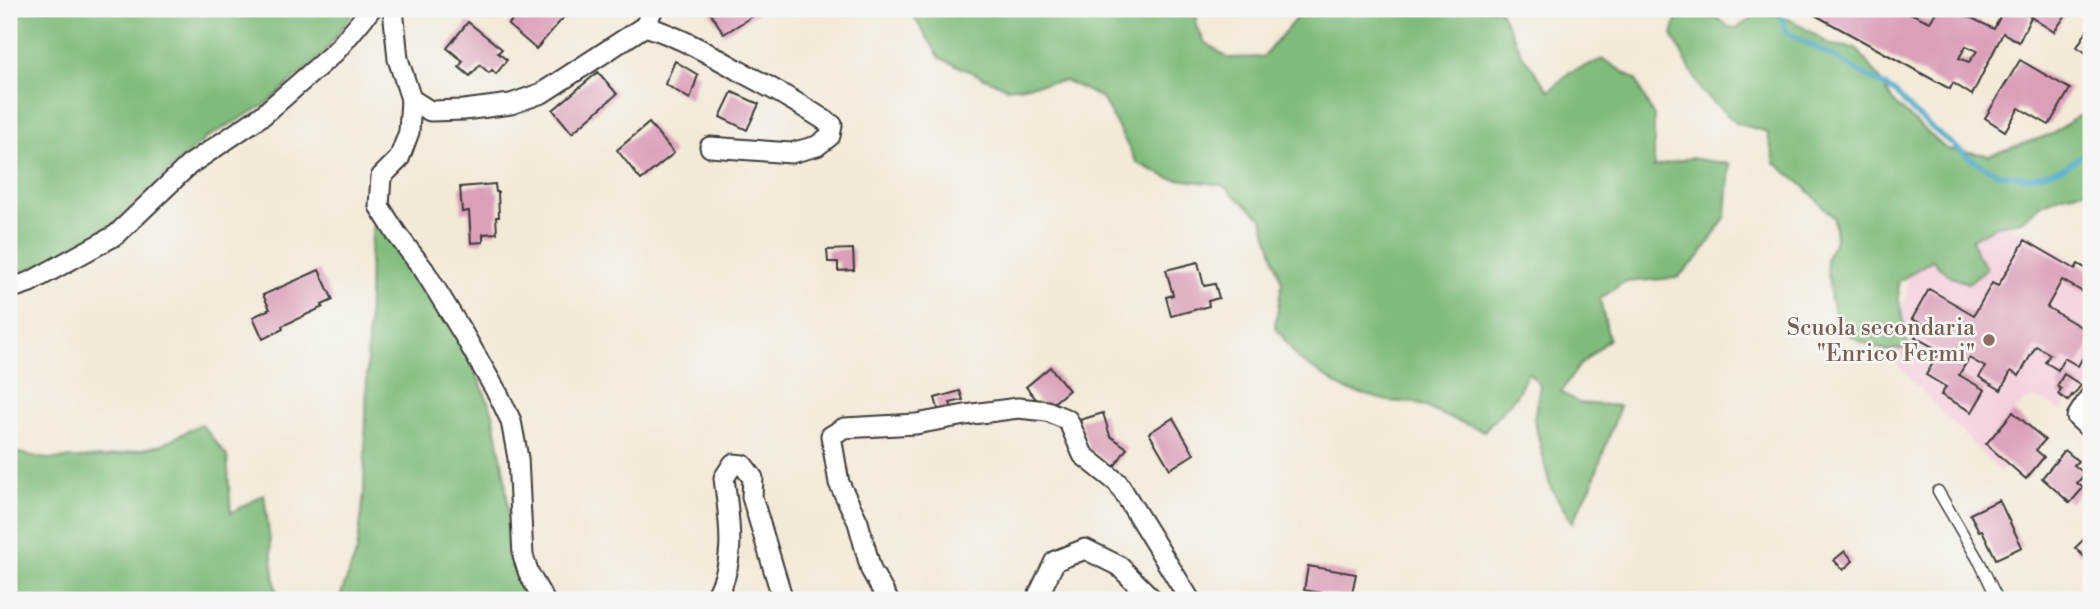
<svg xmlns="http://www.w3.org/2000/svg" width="2100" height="609" viewBox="0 0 2100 609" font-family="'Libre Bodoni',serif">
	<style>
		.built { fill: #f4cfdd }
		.forest { fill: #7fbb7a; stroke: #4e6c4b; stroke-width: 2 }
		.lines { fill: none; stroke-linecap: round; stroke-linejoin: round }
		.stream { stroke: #48a7c7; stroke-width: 5 }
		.building { fill: #db9fba; fill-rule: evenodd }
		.lane-casing { stroke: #3c3b38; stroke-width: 13 }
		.street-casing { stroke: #3c3b38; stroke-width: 23 }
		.lane { stroke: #fff; stroke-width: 10 }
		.street { stroke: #fff; stroke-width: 19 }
		.education-dot { fill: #8d6e63; stroke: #f6f6f2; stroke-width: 2.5 }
		.labels { text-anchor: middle; stroke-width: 5; stroke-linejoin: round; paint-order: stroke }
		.education-label { font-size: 23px; fill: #785e54; stroke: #f6f6f2; text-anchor: end }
	</style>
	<rect width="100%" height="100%" fill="#f6f6f2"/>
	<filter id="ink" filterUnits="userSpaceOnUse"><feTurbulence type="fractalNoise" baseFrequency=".0143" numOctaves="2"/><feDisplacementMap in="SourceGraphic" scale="14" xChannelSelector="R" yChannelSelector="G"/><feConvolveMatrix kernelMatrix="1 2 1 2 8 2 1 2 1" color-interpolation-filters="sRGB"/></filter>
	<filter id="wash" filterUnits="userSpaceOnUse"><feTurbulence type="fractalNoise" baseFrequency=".00686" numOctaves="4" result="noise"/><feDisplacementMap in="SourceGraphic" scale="28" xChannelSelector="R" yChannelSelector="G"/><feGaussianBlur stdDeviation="1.57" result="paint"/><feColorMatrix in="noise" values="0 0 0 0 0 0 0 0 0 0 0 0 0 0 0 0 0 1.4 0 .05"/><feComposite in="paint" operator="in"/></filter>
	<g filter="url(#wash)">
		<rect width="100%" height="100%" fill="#f3e9d8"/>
		<polygon class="built" points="1983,222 2022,229 2091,271 2091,383 2076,406 2068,401 2061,412 2045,401 2032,398 2023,403 2013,412 1986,444 2007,465 2000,472 1883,350 1889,329 1906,298 1908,272"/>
		<g class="forest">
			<polygon points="9,9 356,9 322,55 266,104 208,137 178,162 115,223 55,258 9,277"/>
			<polygon points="909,9 1198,9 1196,26 1205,42 1228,58 1263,57 1304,9 1499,9 1522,54 1549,91 1570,72 1603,59 1636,80 1654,117 1654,167 1690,158 1730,164 1726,216 1700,256 1677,278 1624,282 1600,299 1609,339 1579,366 1561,392 1579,403 1620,406 1592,484 1572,523 1550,486 1534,419 1540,385 1528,372 1516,396 1484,431 1447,417 1417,403 1388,401 1346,390 1298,359 1275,326 1282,283 1262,218 1222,185 1169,178 1137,163 1102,98 1066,81 1007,88 940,58"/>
			<polygon points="1679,9 1709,12 1729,27 1737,28 1764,10 1793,21 1831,45 1856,48 1878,76 1894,103 1946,149 1989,155 2052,134 2078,116 2091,119 2091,190 2063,195 2042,204 2021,221 1997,225 1972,239 1977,255 1987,268 1968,283 1951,277 1932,260 1898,282 1899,301 1909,348 1887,351 1862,342 1837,328 1831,300 1826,258 1836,239 1834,218 1804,186 1775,163 1767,132 1736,123 1702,92 1672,35"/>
			<polygon points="378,223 432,284 475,370 493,413 505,478 513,558 532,600 339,600 357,551 364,493 370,253 373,227"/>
			<polygon points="201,424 227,456 231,513 264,494 276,590 267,600 9,600 9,451 47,459 107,457 161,445"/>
		</g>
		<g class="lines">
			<polyline class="stream" points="1779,9 1786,32 1838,59 1895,92 1913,112 1943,137 1974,161 1999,174 2031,177 2065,167 2091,149"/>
		</g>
		<g id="blocks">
			<g class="building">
				<polygon points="522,9 556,9 565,16 536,49 508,25"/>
				<polygon points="708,9 764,9 724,34"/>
				<path d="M 1804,9 L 1901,9 L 1930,22 L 1938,9 L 1953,9 L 1994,29 L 2004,9 L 2019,9 L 2031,17 L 2019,42 L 2003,33 L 1972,95 L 1953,83 L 1950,89 ZM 1966,46 L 1977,51 L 1969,62 L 1959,58 Z"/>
				<polygon points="2037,9 2070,9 2054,32 2031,17"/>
				<polygon points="468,22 502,49 498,53 507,60 496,74 492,70 489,73 480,65 470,76 459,67 463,61 447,48"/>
				<polygon points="2091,24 2091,56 2077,47"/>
				<polygon points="2020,60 2070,89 2049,125 2019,108 2005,131 1985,118"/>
				<polygon points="675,61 698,75 690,99 665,84"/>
				<polygon points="598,72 617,94 572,133 553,110"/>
				<polygon points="732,92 759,104 747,130 720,117"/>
				<polygon points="649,123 674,153 641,180 617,150"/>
				<polygon points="495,184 496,192 498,192 499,217 496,217 497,233 483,234 483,242 471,243 469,211 462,212 460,187"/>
				<polygon points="2025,240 2075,269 2078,264 2091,271 2091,278 2083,292 2062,280 2047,307 2091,333 2091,343 2078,366 2064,358 2058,370 2045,362 2050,354 2036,346 2019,376 2011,371 2001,390 1979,377 1985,367 1969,358 1959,375 1985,390 1972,412 1941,395 1946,387 1926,375 1940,351 1915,337 1922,324 1912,319 1929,289 1974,315 1992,283 1998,286"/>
				<polygon points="853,249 854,270 838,271 838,262 828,262 827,250"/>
				<polygon points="1198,262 1204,286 1215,284 1219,298 1208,301 1209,306 1171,316 1166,297 1173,295 1166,270"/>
				<polygon points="319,270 333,300 322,305 323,307 282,326 283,329 263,339 253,317 270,309 263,295"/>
				<polygon points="1050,367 1069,390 1045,410 1026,387"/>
				<polygon points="2064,374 2081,385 2073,396 2072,395 2068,401 2058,394 2061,389 2057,386"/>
				<polygon points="960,391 963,400 950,403 952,408 939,412 935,398"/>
				<polygon points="2013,412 2045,440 2036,450 2044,457 2026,479 1986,444"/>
				<polygon points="1103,413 1110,436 1127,448 1114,467 1089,449 1080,420"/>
				<polygon points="1173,418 1194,454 1170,469 1149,433"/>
				<polygon points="2065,450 2078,461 2074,465 2085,474 2077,483 2083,488 2070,503 2042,478"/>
				<polygon points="1999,500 2022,547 1996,559 1982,530 1979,531 1970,514"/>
				<polygon points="2084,539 2091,545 2091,563 2075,548"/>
				<polygon points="1845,551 1853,561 1843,570 1834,560"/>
				<polygon points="1308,566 1356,574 1351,598 1304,590"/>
			</g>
		</g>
	</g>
	<g filter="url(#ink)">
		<use href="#blocks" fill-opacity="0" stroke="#3c3b38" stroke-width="2"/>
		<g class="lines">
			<defs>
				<polyline id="lane" points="1938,491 1980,563 1998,600"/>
				<g id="street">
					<path d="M 393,9 L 398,59 L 411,99 L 430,111 L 464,110 L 511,104 L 542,93 L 645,26 C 680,37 712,55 743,73 C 774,89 803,106 832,125 L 830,136 L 817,146 L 791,153 L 710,147"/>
					<polyline points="645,26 653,9"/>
					<polyline points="411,99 409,132 399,159 381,177 379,206 396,233 424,270 464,335 499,396 511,421 518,458 523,556 529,574 544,600"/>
					<polyline points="9,289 30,282 116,235 189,165 263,115 336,51 371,9"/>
					<polyline points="2091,395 2077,417 2091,430"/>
					<path d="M 714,600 C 738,563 729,519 724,478 L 733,464 L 743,465 L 753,478 L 752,497 L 783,600"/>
					<polyline points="888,600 871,570 858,522 839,483 831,436 844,428 916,424 965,415 1018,408 1047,411 1068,420 1083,455 1118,483 1190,600"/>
					<polyline points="1036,600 1055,561 1085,549 1119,566 1153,600"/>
				</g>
			</defs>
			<use href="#lane" class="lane-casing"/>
			<use href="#street" class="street-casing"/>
			<use href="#lane" class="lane"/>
			<use href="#street" class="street"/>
		</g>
	</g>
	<circle class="education-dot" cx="1989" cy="340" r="7"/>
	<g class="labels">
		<g class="education-label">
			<text x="1975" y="335">Scuola secondaria<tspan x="1975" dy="26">"Enrico Fermi"</tspan></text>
		</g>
	</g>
	<rect width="2100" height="609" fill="none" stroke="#f6f6f2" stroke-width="35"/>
</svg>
